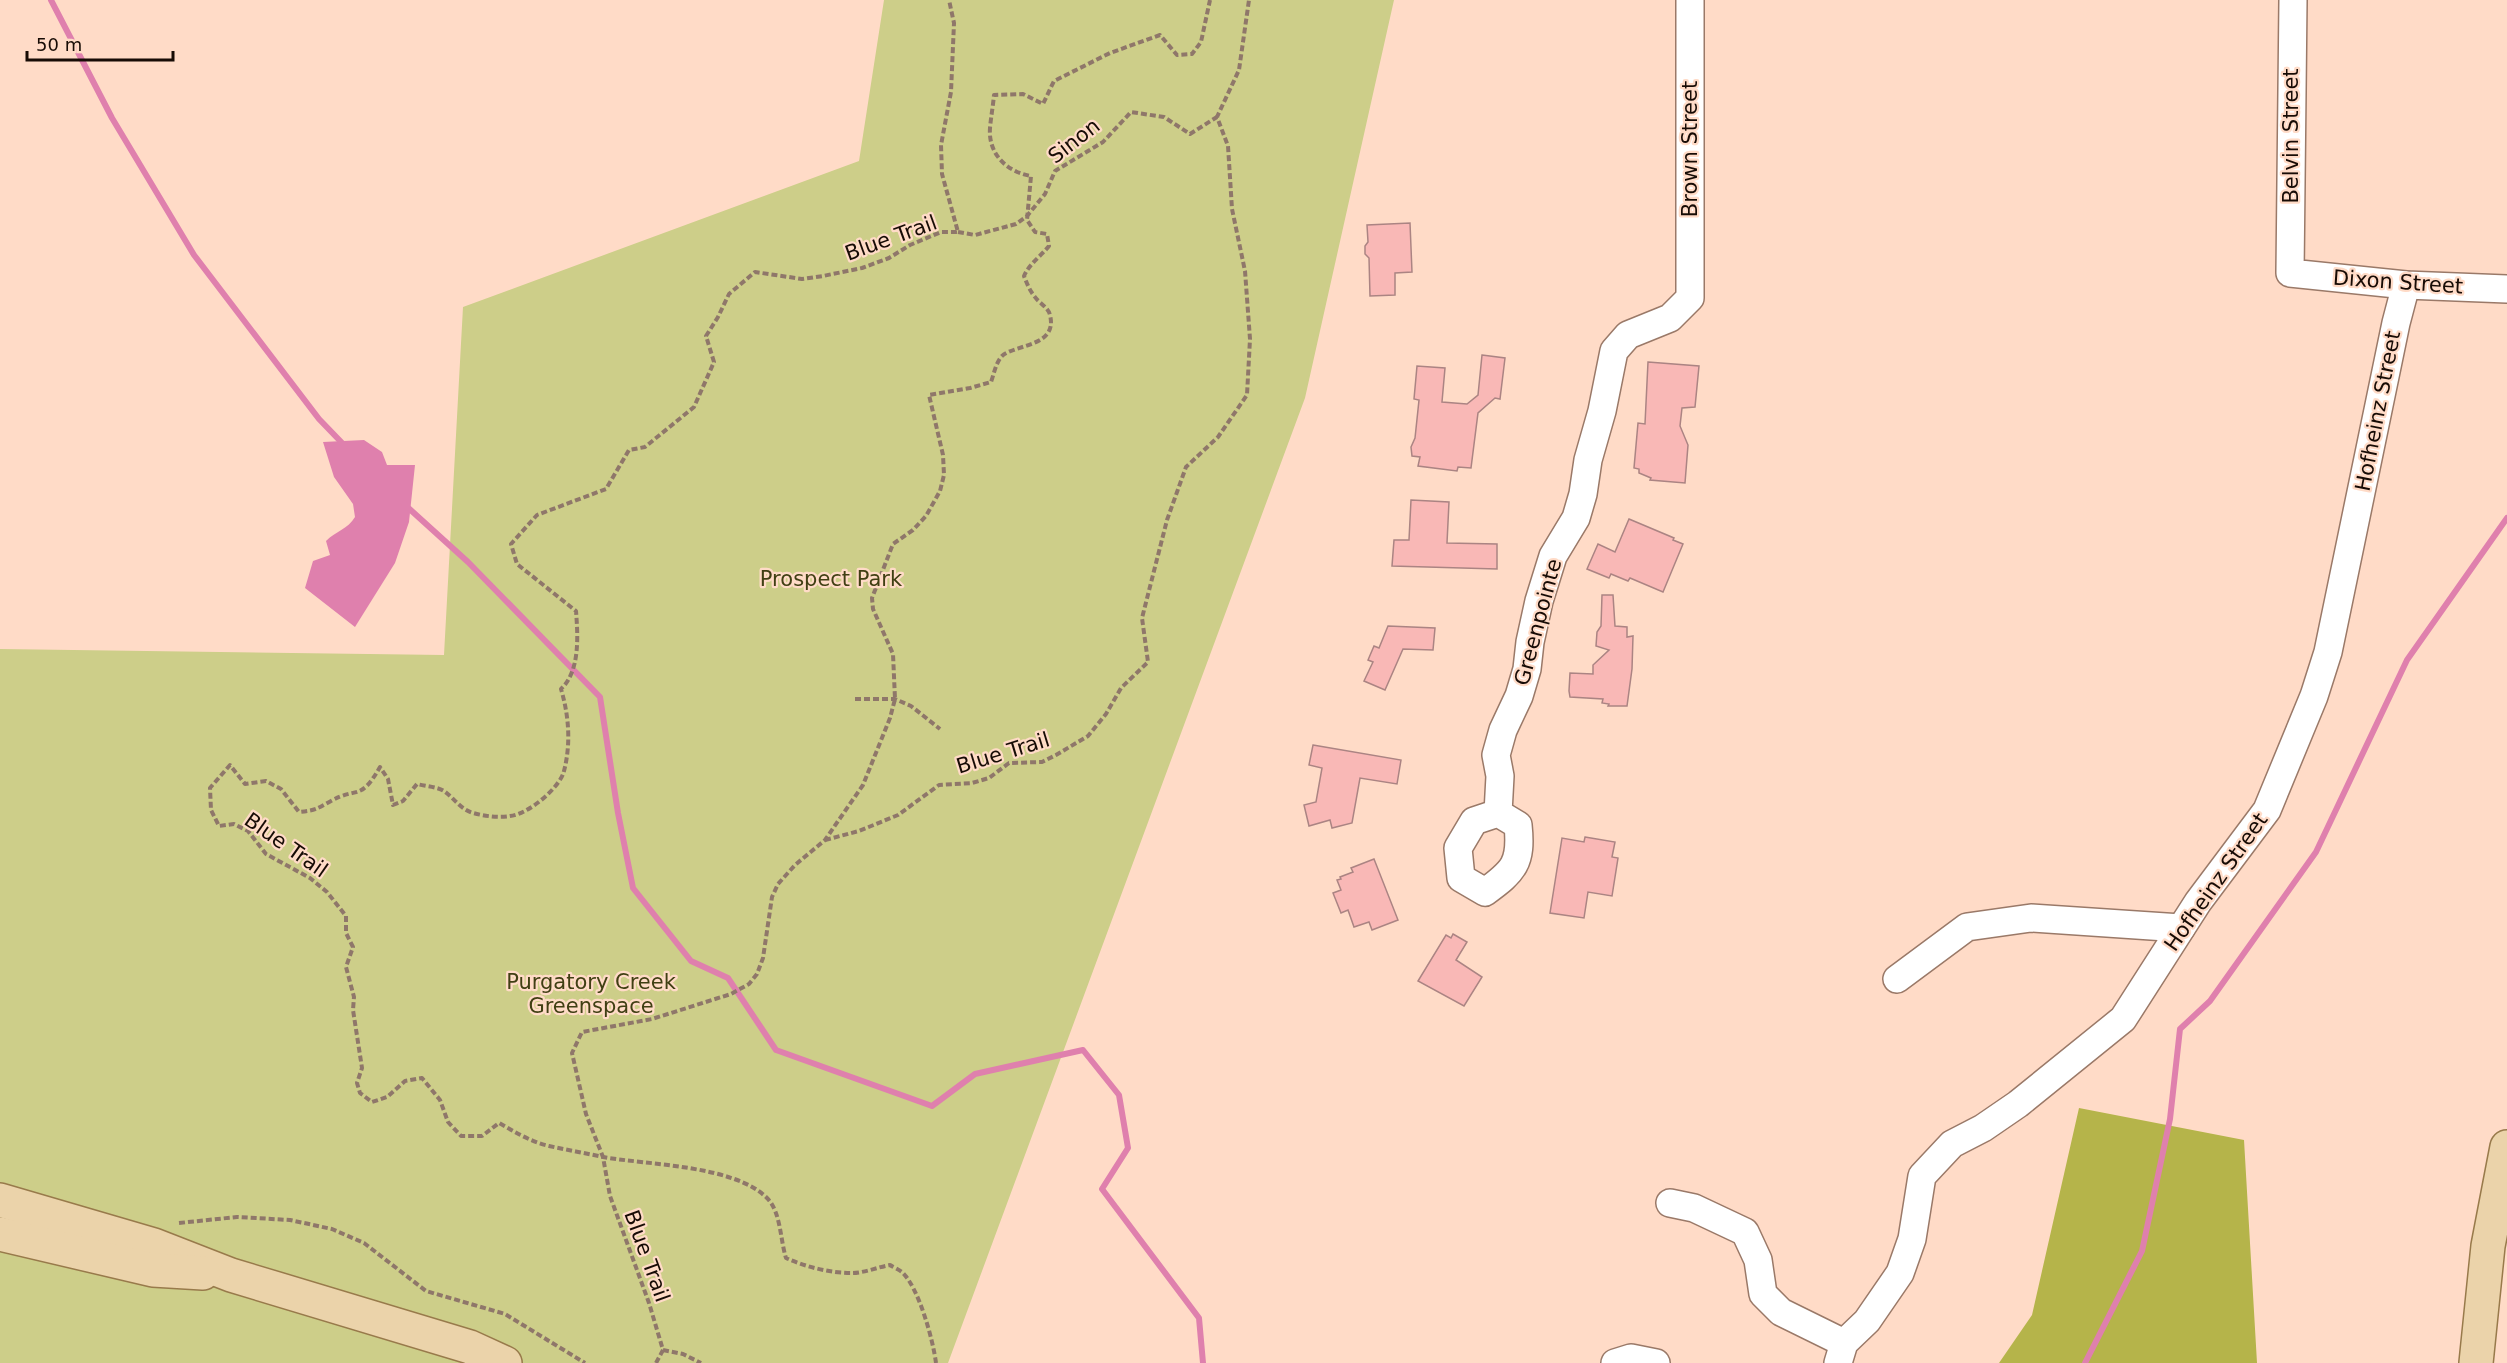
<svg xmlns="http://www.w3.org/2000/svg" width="2507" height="1363" viewBox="0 0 2507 1363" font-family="'DejaVu Sans',sans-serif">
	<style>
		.green { fill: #cdce89 }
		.forest { fill: #b5b44a }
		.water { fill: #df80ad }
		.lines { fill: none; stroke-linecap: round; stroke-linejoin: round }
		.stream { stroke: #df80ad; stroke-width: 6 }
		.building { fill: #f9b8b6; stroke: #ab8483; stroke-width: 1.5 }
		.minor-casing { stroke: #9a7968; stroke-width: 30 }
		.major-casing { stroke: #987a4b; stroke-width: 36 }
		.path { stroke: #8f776a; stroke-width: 4; stroke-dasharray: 6 3; stroke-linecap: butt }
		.minor { stroke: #fff; stroke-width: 27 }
		.major { stroke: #ebd3aa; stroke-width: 33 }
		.labels { text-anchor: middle; stroke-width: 4.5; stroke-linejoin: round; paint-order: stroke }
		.street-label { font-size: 21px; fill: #170b05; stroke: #ffdbc7 }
		.park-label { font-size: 21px; fill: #403f13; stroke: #ffdbc7 }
	</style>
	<rect width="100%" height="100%" fill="#ffdbc7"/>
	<polygon class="green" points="884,0 1394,0 1305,398 948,1363 0,1363 0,649 444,655 463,307 859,161"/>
	<polygon class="forest" points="2079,1108 2244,1140 2257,1363 1999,1363 2032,1315"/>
	<path class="water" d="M 364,440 L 382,452 L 387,465 L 415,465 L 409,522 L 395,563 L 355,627 L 305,588 L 313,561 L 330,555 L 326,541 C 336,531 348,529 355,517 L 353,504 L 334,477 L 323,442 Z"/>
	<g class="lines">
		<g class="stream">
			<polyline points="51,0 112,118 194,255 319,419 345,446"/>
			<polyline points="404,504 468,562 600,697 618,813 633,888 691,961 728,978 776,1050 932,1106 975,1074 1083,1050 1119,1095 1128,1148 1102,1189 1199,1318 1203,1363"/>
			<polyline points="2085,1363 2142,1251 2170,1119 2180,1029 2210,1001 2316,852 2407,660 2507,518"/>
		</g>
	</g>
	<g class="building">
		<polygon points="1410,223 1412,272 1395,273 1395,295 1370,296 1369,258 1365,254 1365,246 1368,242 1367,225"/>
		<polygon points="1482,355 1505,358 1500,399 1495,398 1478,413 1471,468 1458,467 1457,471 1418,466 1420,457 1412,456 1411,447 1415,438 1419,400 1414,399 1417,366 1445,368 1442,402 1467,404 1478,395"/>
		<polygon points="1648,362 1699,366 1695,407 1682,408 1680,426 1688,445 1685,483 1650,480 1651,478 1639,473 1639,469 1634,468 1638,423 1645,424"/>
		<polygon points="1411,500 1449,502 1447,543 1497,544 1497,569 1392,566 1394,540 1409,540"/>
		<polygon points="1629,519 1674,538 1673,540 1683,544 1663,592 1630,578 1628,581 1611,574 1609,578 1587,569 1598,544 1615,552"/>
		<polygon points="1602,595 1613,595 1615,626 1627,627 1627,637 1633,636 1632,669 1627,706 1608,706 1609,704 1602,703 1603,699 1570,697 1569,691 1570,673 1593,674 1593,665 1609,650 1596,646 1597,632 1601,626"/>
		<polygon points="1388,626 1435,628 1433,650 1403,649 1385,690 1364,681 1373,662 1368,660 1374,646 1379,648"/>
		<polygon points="1313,745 1401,760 1397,784 1360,778 1352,823 1332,828 1330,820 1309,826 1304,805 1316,802 1322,768 1309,765"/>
		<polygon points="1585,837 1615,842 1612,857 1618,858 1612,896 1588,892 1584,918 1550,913 1562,838 1584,842"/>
		<polygon points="1374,859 1398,920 1372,930 1369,922 1354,927 1348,910 1341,913 1333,893 1341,890 1337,880 1341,879 1340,877 1353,872 1351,868"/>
		<polygon points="1453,934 1467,942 1456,960 1482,977 1464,1006 1418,981 1446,935 1451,938"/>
	</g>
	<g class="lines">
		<defs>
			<g id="minor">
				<polyline points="2293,0 2290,273 2406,285 2507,289"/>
				<path d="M 1498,813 L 1518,825 C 1522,863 1514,871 1485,892 L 1461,878 L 1458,848 L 1474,821 L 1498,813 L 1500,776 L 1496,755 L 1503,730 L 1519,696 L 1527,669 L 1530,642 L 1539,601 L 1553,556 L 1576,518 L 1583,494 L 1588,460 L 1602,411 L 1614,351 L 1628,335 L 1670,318 L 1690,298 L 1690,0"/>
				<polyline points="1897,979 1967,927 2031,918 2181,928"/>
				<polyline points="1670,1203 1694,1208 1745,1232 1758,1260 1763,1294 1781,1312 1844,1343"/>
				<polyline points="1615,1363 1631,1358 1656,1363"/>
				<polyline points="1838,1363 1844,1343 1867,1321 1900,1273 1912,1239 1922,1176 1952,1144 1983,1128 2018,1104 2123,1019 2198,902 2267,810 2314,696 2328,652 2396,323 2406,285"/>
			</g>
			<g id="major">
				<polyline points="0,1200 154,1245 231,1275 470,1347 505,1363"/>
				<polyline points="0,1234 153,1270 203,1273"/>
				<polyline points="2476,1363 2488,1246 2507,1147"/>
			</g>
		</defs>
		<use href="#minor" class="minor-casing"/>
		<use href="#major" class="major-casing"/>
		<g class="path">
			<polyline points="958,232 975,235 1016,224 1027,216 1045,194 1055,171 1103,142 1131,112 1164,117 1190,134 1217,117"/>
			<polyline points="855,699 895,699 911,706 940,729"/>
			<polyline points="825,840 859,831 898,815 939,785 972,783 989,778 1009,763 1042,762 1056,755 1088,736 1106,714 1121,688 1148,662 1142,618 1167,520 1186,467 1218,437 1247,395 1250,339 1245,271 1232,209 1228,146 1217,117 1239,70 1249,0"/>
			<polyline points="179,1223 237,1217 290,1220 332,1229 364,1243 426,1291 505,1314 585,1363"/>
			<polyline points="663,1350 683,1354 701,1363"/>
			<path d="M 656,1363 L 663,1350 L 649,1303 L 610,1196 L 603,1157 L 586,1114 L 572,1053 L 582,1032 L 652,1019 L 731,994 L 749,984 L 757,974 L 763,958 L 772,897 L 778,884 L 795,865 L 825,840 L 863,785 L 890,718 L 895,699 L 893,654 L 873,609 L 872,598 L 893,544 L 913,530 L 926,516 L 940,491 L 944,475 L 943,455 L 929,395 L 970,388 L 991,382 C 994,374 996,362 1002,356 C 1015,344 1058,347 1050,315 C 1048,307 1039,303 1035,297 C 1030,291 1027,284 1024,276 C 1030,263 1040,257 1049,246 L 1047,234 L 1035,232 L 1027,220 L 1031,176 C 1007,172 988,154 990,128 C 991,117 993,106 994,95 L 1023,94 L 1043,104 L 1054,81 L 1110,53 L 1160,35 L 1177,55 L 1192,54 L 1201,42 L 1210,0"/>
			<path d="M 936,1363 C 933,1340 919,1288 902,1272 C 898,1269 893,1267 890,1265 C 878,1267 864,1273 852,1273 C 830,1273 806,1267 786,1258 C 780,1239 781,1212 767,1198 C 734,1165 648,1165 603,1157 C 585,1153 567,1150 549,1146 C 531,1142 515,1132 499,1123 L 482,1136 L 461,1136 L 448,1122 L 440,1100 L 422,1078 L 405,1081 L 387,1097 L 372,1102 L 360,1093 L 357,1083 L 362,1068 L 353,1010 L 354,997 L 346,967 L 353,947 L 346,933 L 346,916 L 327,892 L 310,878 L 266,854 L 248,831 L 234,824 L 219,826 L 211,810 L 210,788 L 230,765 L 245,784 L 266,781 L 281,789 L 299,812 C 317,810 316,809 331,801 C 358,786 360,802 380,767 L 388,779 L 393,805 L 403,801 L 417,784 C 425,786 438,787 444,791 C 455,799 460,809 473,813 C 484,816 498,818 510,816 C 527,815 560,788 564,771 C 571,744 569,716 561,689 C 580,671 578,637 576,611 L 517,564 L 511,544 L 537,515 L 606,489 L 629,450 L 645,447 L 694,407 L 714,362 L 706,336 L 718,317 L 729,294 L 755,272 L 802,279 L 823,276 L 862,268 L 889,258 L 910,245 L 941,232 L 958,232 L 942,174 L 941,145 L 951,92 L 954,23 L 949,0"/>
		</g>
		<use href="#minor" class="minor"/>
		<use href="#major" class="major"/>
	</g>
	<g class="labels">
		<g class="street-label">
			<text transform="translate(2291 136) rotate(-90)" y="7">Belvin Street</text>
			<text transform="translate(1074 141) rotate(-38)" y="7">Sinon</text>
			<text transform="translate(1690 149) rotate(-90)" y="7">Brown Street</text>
			<text transform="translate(891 238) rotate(-20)" y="7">Blue Trail</text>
			<text transform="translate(2398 282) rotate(4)" y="7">Dixon Street</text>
			<text transform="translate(2378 411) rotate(-79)" y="7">Hofheinz Street</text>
			<text transform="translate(1538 622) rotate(-75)" y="7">Greenpointe</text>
			<text transform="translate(1003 753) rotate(-17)" y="7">Blue Trail</text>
			<text transform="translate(286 845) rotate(35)" y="7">Blue Trail</text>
			<text transform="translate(2216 882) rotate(-55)" y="7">Hofheinz Street</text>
			<text transform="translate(647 1256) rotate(70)" y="7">Blue Trail</text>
		</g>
		<g class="park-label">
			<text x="831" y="586">Prospect Park</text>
			<text x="591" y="989">Purgatory Creek<tspan x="591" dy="24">Greenspace</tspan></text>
		</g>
	</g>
	<path d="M27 51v9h146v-9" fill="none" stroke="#170b05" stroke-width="3"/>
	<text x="36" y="51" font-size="18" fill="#170b05" stroke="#ffdbc7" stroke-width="4.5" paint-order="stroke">50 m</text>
</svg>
